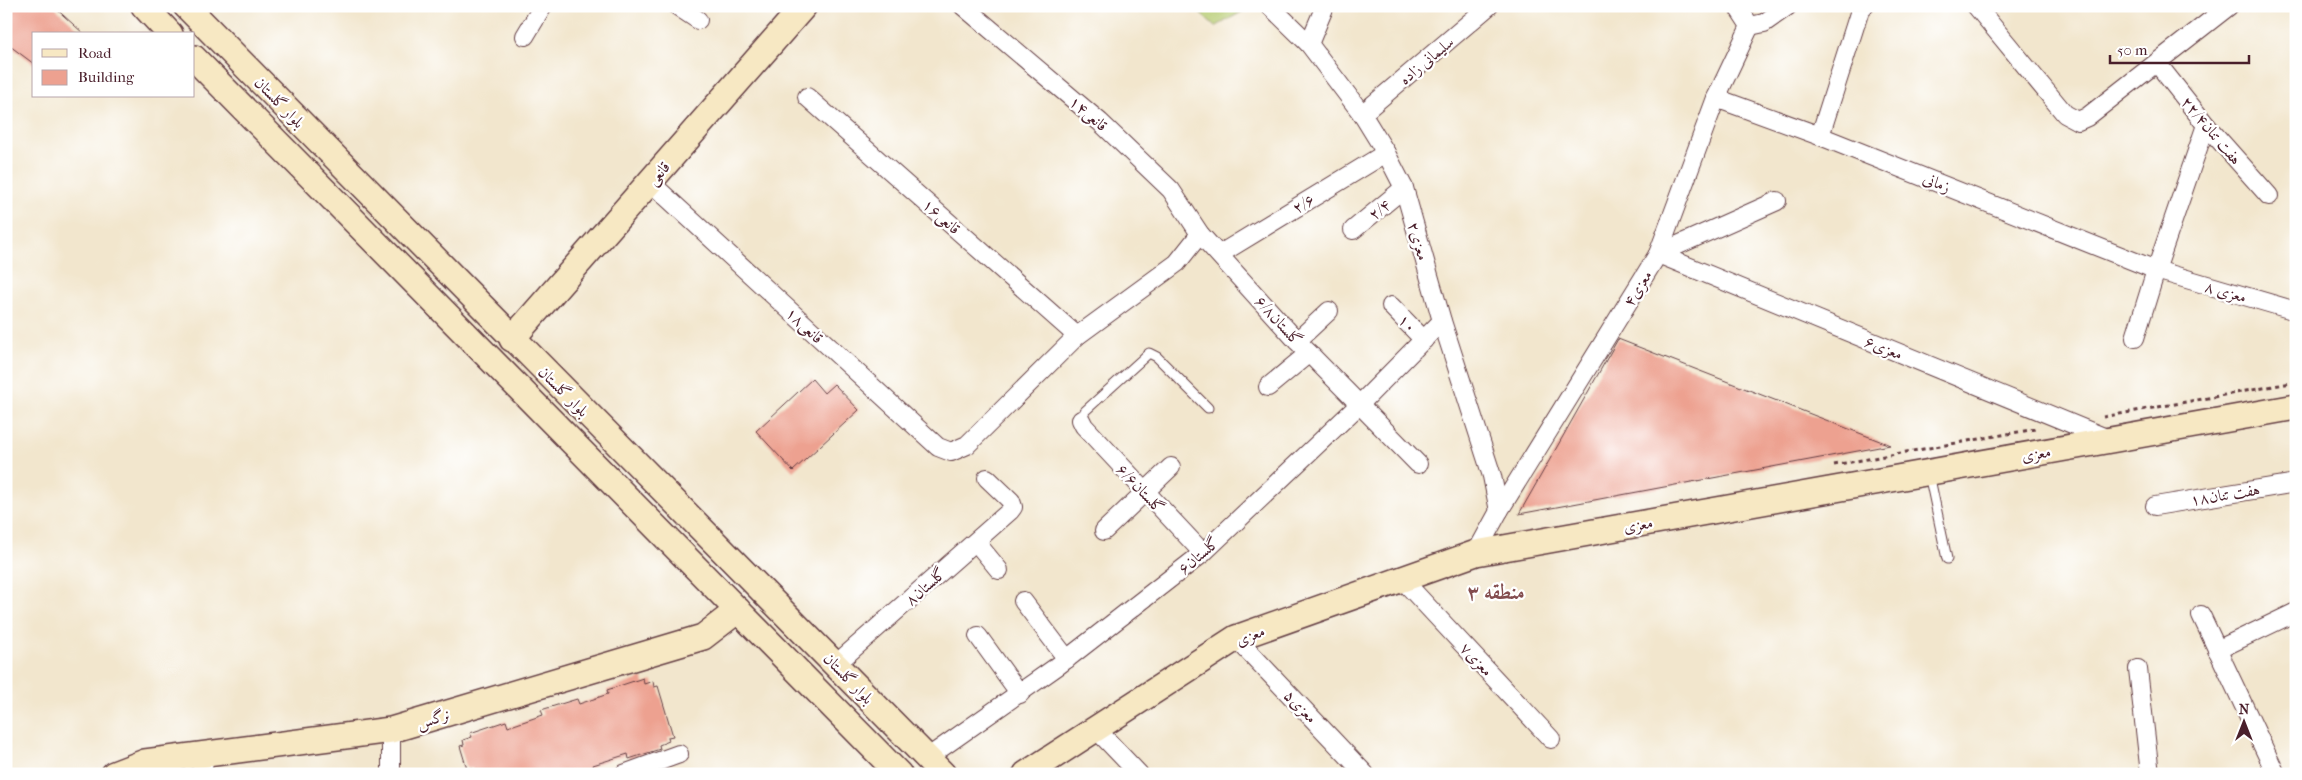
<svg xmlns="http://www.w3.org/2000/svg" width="2302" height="780" viewBox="0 0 2302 780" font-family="'IM FELL French Canon',Amiri,serif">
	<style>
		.green { fill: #b6cb6f; stroke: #80754d }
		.building { fill: #eda190 }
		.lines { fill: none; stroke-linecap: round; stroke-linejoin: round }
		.lane-casing { stroke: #633d43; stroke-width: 11 }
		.street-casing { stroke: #633d43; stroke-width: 20 }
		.secondary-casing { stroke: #633d43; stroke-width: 28 }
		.path { stroke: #633d43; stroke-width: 3; stroke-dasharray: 4 4; stroke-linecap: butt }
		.lane { stroke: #fff; stroke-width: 9 }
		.street { stroke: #fff; stroke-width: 18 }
		.secondary { stroke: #f7e8c3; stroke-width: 25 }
		.labels { text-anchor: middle; stroke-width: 4.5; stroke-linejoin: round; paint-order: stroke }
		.street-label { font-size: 16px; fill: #4a1f2b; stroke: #fff }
		.district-label { font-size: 21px; font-weight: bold; fill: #834c4e; stroke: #fff }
	</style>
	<rect width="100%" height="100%" fill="#fff"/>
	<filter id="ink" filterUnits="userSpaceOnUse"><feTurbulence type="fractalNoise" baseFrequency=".02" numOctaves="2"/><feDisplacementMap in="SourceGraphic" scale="10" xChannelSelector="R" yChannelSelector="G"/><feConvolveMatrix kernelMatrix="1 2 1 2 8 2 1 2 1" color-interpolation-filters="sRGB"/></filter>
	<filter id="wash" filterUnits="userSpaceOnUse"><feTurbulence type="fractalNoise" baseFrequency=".0096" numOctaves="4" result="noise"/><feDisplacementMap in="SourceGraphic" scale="20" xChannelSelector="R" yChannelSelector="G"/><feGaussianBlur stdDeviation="1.12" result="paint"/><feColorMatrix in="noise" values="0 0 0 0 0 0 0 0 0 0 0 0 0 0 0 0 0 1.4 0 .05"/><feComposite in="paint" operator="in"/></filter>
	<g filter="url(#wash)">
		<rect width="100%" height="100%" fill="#f2e6cd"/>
		<polygon class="green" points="1192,6 1245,6 1247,9 1215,27"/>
		<g id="blocks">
			<g class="building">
				<polygon points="6,6 53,6 84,34 34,34 34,64 6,43"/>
				<polygon points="1618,339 1890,445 1519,514"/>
				<polygon points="812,379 824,393 834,384 859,410 793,471 756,431"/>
				<polygon points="643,678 644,684 653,681 654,687 658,686 673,736 668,737 669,741 659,745 660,749 629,759 628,754 593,765 595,770 582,774 473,774 472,768 467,769 460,746 464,745 463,740 472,737 470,733 506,721 508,727 543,715 541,710 577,699 579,704 608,694 607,690"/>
			</g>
		</g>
	</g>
	<g filter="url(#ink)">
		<use href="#blocks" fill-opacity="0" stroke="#633d43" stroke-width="1"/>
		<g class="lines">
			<defs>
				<g id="lane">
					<polyline points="1081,420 1085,411 1149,353 1157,357 1208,408"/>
					<polyline points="1929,474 1947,559"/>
				</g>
				<g id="street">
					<polyline points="677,6 698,20"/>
					<polyline points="963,6 1100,122 1171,190 1200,234 1297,341 1418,464"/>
					<polyline points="1270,6 1309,44 1362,114 1386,153 1404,188 1442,321 1492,476 1499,511"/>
					<polyline points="1976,6 2065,114 2078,121 2087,117 2229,6"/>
					<polyline points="1750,26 1764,23 1788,6"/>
					<polyline points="525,36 543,6"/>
					<polyline points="1309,44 1325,6"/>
					<polyline points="2157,63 2206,125 2269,196"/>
					<polyline points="807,97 1077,336"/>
					<polyline points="1716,98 1820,136 2156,270 2296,311"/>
					<polyline points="1362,114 1489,6"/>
					<polyline points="1820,136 1860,10 1864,6"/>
					<polyline points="650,182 938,447 951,452 967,445 1077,336 1177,263 1200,234"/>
					<polyline points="1353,230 1404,188"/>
					<polyline points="1220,254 1386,153"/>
					<polyline points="1658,254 2111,440"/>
					<polyline points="1658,254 1777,201"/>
					<polyline points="1391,306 1424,340"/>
					<polyline points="2135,338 2156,270 2206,125"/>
					<polyline points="1297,341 1329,311"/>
					<polyline points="1268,387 1309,353"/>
					<polyline points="1081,420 1084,426 1203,553"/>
					<polyline points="2155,506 2296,483"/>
					<polyline points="1104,531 1171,467"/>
					<polyline points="976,542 999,570"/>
					<polyline points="1476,553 1499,511 1658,254 1716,98 1750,26 1737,6"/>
					<polyline points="1402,579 1551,739"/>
					<polyline points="1023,601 1067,659"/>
					<polyline points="2201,615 2276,774"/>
					<polyline points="978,636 1020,694"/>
					<polyline points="1236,638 1365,774"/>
					<polyline points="2217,650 2296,612"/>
					<polyline points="836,664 1010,511 1013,507 1011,501 987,478"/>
					<polyline points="2138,669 2150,774"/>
					<polyline points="391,730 391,774"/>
					<polyline points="1097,730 1139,774"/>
					<polyline points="927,758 1059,665 1203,553 1360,404 1442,321"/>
					<polyline points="203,774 204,755"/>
					<polyline points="624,774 679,754"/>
				</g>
				<g id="secondary">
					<polyline points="144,6 170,34"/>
					<polyline points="186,6 943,774"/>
					<polyline points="194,58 899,774"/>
					<polyline points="512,339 804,6"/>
					<polyline points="114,774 145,762 391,730 703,637 738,610"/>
					<polyline points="1026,774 1236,638 1476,553 2296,407"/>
				</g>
			</defs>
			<use href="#lane" class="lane-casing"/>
			<use href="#street" class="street-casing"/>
			<use href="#secondary" class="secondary-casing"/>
			<g class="path">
				<polyline points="2103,417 2296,382"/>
				<polyline points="1834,465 2035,429"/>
			</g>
			<use href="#lane" class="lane"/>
			<use href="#street" class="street"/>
			<use href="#secondary" class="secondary"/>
		</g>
	</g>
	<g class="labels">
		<g class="street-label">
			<text transform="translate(1426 60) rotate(-40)" y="6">سلیمانی زاده</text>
			<text transform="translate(280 102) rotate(46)" y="6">بلوار گلستان</text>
			<text transform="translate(1089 113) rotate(41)" y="6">۱۴قانعی</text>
			<text transform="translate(2212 130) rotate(50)" y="6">۲۲/۴هفت تنان</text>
			<text transform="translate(658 173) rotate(-49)" y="6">قانعی</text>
			<text transform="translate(1937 182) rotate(22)" y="6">زمانی</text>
			<text transform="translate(1303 203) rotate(-31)" y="6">۲/۶</text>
			<text transform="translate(1379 209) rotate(-39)" y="6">۲/۴</text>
			<text transform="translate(942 216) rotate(42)" y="6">۱۶قانعی</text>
			<text transform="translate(1419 241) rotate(74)" y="6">۲معزی</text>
			<text transform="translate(1637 288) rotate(-58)" y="6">۴معزی</text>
			<text transform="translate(2226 291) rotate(16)" y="6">معزی ۸</text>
			<text transform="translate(1279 320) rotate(48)" y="6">۶/۸گلستان</text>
			<text transform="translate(1408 323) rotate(45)" y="6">۱۰</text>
			<text transform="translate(805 325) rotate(43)" y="6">۱۸قانعی</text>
			<text transform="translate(1884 347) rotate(22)" y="6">۶معزی</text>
			<text transform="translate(564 391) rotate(45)" y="6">بلوار گلستان</text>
			<text transform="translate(2036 453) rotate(-10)" y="6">معزی</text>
			<text transform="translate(1141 488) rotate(47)" y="6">۶/۶گلستان</text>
			<text transform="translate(2225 494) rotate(-9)" y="6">هفت تنان۱۸</text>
			<text transform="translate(1638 524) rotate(-10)" y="6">معزی</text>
			<text transform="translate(1198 555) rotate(-40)" y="6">گلستان۶</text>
			<text transform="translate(925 586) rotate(-41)" y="6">گلستان۸</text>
			<text transform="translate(1250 635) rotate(-22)" y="6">معزی</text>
			<text transform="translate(1477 659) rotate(47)" y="6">۷معزی</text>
			<text transform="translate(849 678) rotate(46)" y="6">بلوار گلستان</text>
			<text transform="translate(1301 706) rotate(46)" y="6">۵معزی</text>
			<text transform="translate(433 718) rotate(-17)" y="6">نرگس</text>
		</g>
		<g class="district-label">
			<text x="1496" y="599">منطقه ۳</text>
		</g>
	</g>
	<rect width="2302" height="780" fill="none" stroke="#fff" stroke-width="25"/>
	<rect x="32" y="32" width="162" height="65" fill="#ffffff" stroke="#b7a5aa"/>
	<rect x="42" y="49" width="25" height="8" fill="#f7e8c3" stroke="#b7a5aa"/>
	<text x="78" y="58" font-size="15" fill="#4a1f2b">Road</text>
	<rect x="42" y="70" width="25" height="15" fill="#eda190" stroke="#b7a5aa"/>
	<text x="78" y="82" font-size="15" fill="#4a1f2b">Building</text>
	<g transform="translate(2244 722)" stroke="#ffffff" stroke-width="4" paint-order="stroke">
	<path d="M0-4L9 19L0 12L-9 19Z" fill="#4a1f2b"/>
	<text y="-8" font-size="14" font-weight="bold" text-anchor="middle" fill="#4a1f2b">N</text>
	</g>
	<path d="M2110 55v8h139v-8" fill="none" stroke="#4a1f2b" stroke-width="2.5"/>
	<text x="2117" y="55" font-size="15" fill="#4a1f2b" stroke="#ffffff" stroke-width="4" paint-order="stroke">50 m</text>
</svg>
